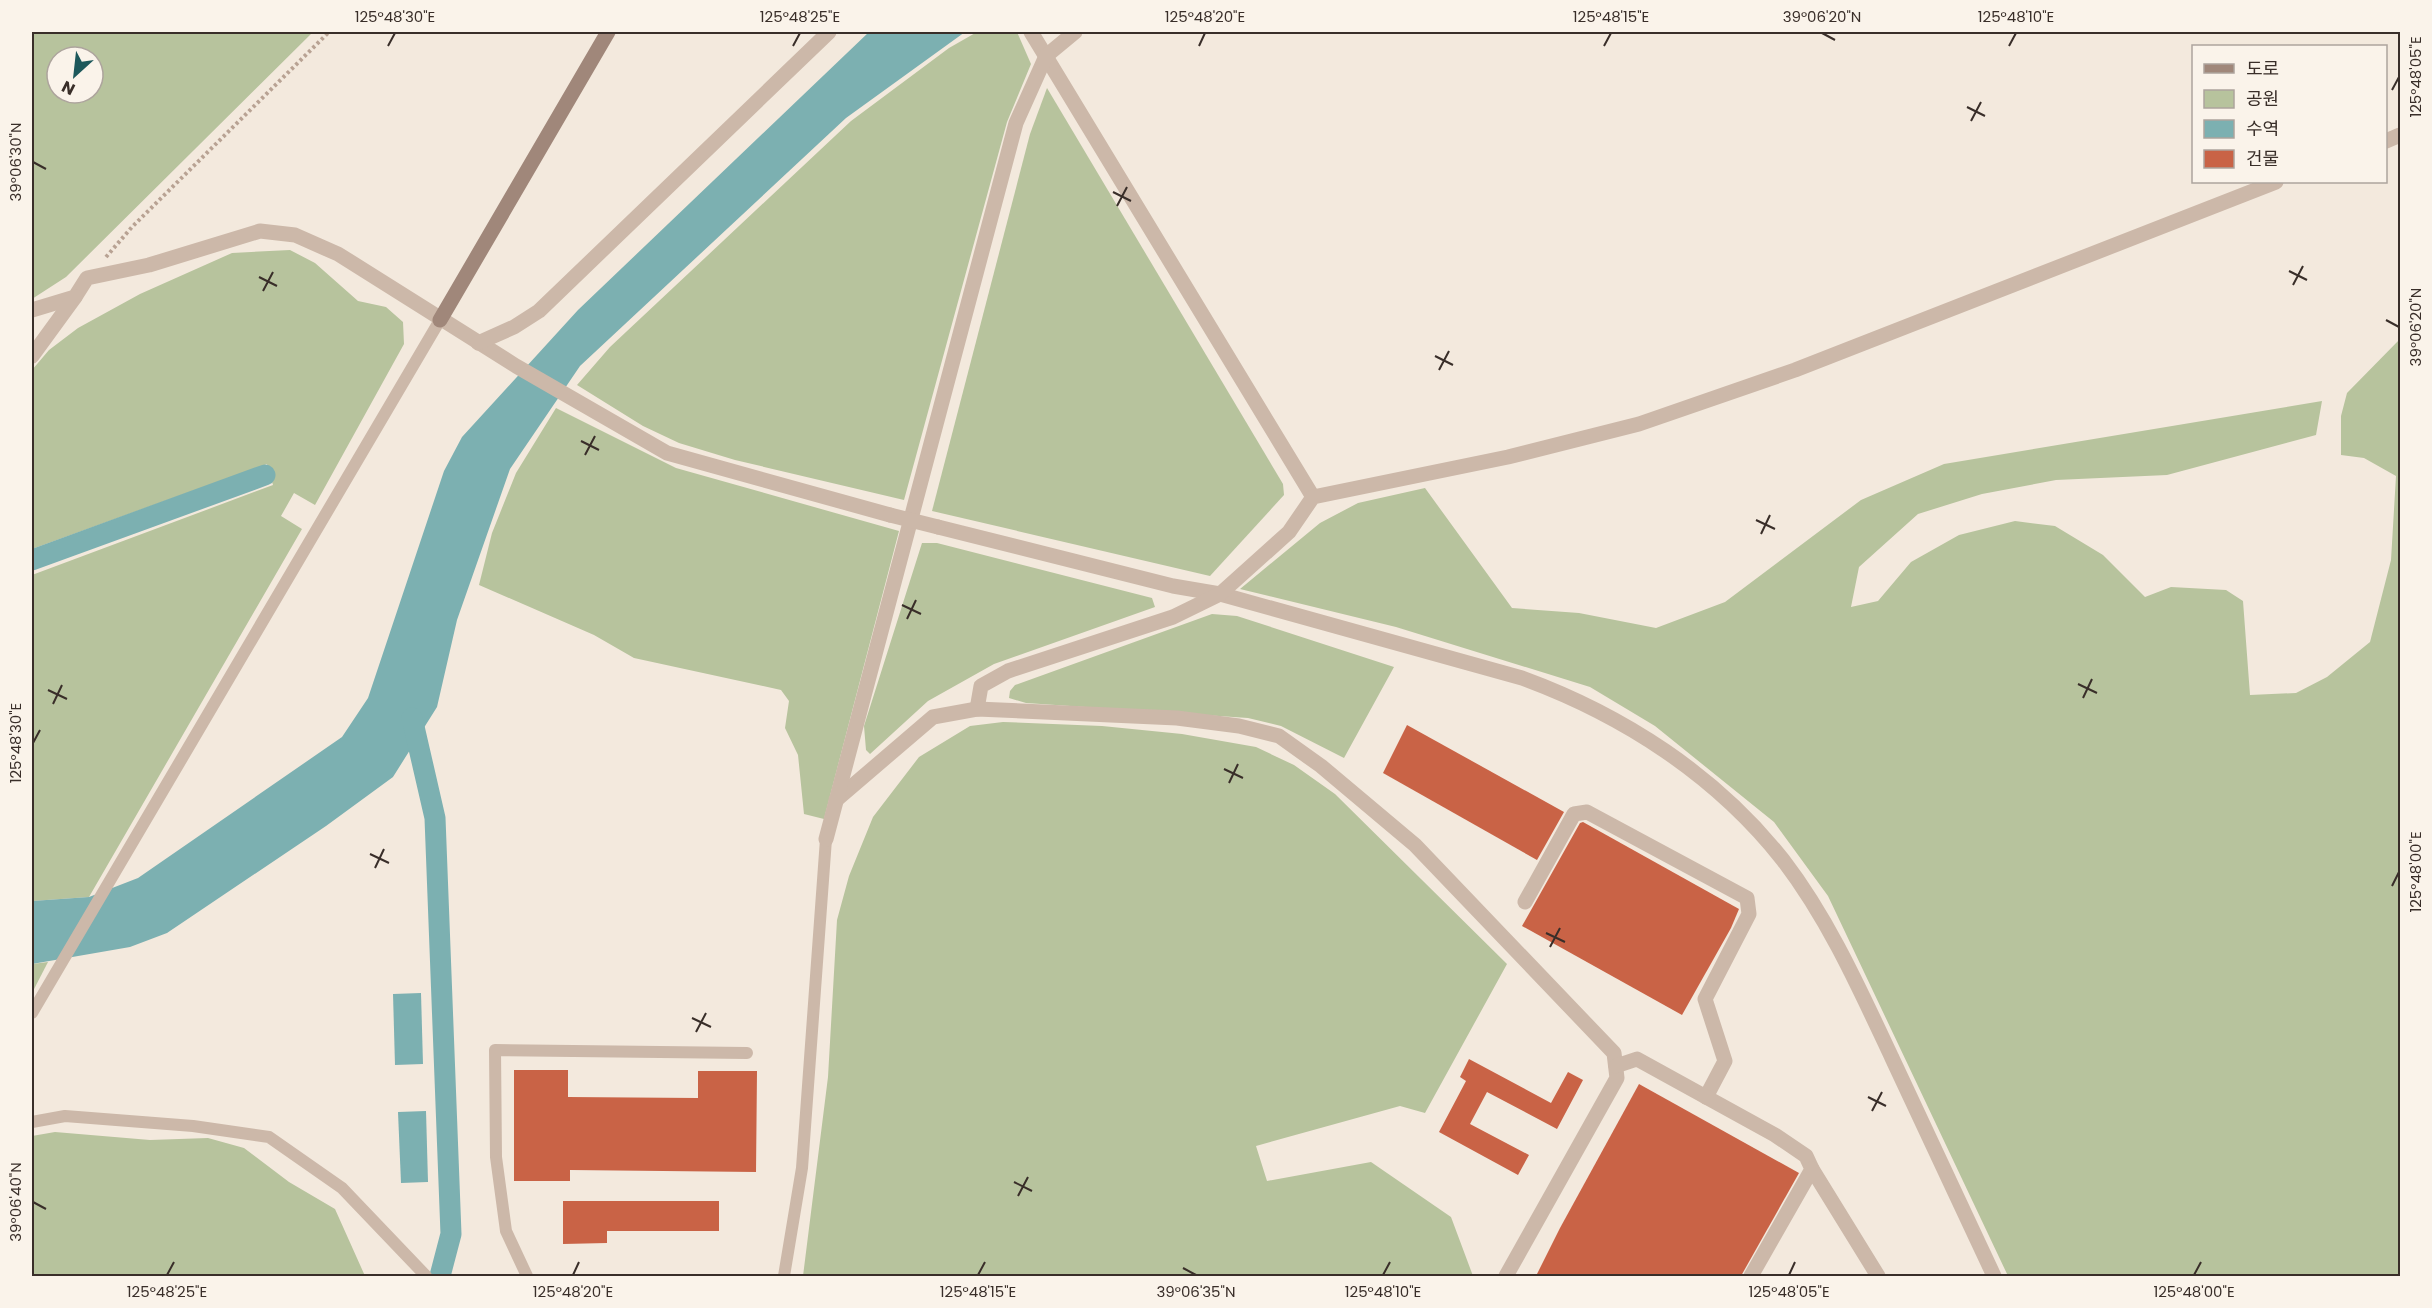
<svg xmlns="http://www.w3.org/2000/svg" width="2432" height="1308" viewBox="0 0 2432 1308" font-family="Poppins,'Noto Sans KR',sans-serif">
	<style>
		.green { fill: #b7c39d; fill-rule: evenodd }
		.water { fill: #7cb0b1 }
		.lines { fill: none; stroke-linecap: round; stroke-linejoin: round }
		.canal { stroke: #7cb0b1; stroke-width: 21 }
		.building { fill: #c96346 }
		.path { stroke: #b8a293; stroke-width: 4; stroke-dasharray: 3 3; stroke-linecap: butt }
		.lane { stroke: #ccb8a9; stroke-width: 12 }
		.street { stroke: #ccb8a9; stroke-width: 15 }
		.secondary { stroke: #a0877a; stroke-width: 15 }
		.street-bridge { stroke: #ccb8a9; stroke-width: 15 }
		.ticks { fill: none; stroke: #392e29; stroke-width: 2 }
		.neatline { fill: none; stroke: #392e29; stroke-width: 2 }
		.ticks-label { font-size: 15px; text-anchor: middle; fill: #392e29 }
	</style>
	<rect width="100%" height="100%" fill="#f3e9dd"/>
	<g class="green">
		<path d="M 32,32 L 313,32 L 66,277 L 32,299 ZM 57,57 L 93,57 L 93,93 L 57,93 Z"/>
		<polygon points="977,32 1017,32 1031,64 1007,122 904,500 735,460 679,443 643,426 577,385 610,347 851,121 949,48"/>
		<polygon points="1047,88 1283,484 1284,495 1210,576 932,511 1030,134"/>
		<polygon points="290,250 315,263 358,301 386,307 403,322 404,344 315,505 294,493 281,516 302,529 89,897 32,901 32,575 273,485 267,464 32,549 32,370 49,350 78,328 140,294 232,253"/>
		<polygon points="2400,339 2400,1276 2008,1276 1828,896 1774,822 1655,726 1590,687 1396,627 1240,589 1320,523 1358,503 1425,488 1512,608 1579,613 1656,628 1725,602 1861,500 1944,464 2322,401 2316,435 2167,475 2056,480 1982,494 1918,514 1859,567 1851,607 1878,601 1911,562 1959,535 2015,521 2055,526 2103,555 2145,597 2171,587 2226,590 2243,601 2250,695 2296,693 2327,677 2370,642 2391,560 2396,476 2364,458 2341,455 2341,416 2347,393"/>
		<polygon points="556,408 676,468 899,531 824,819 804,814 798,755 785,728 789,701 781,690 634,658 594,635 479,585 492,533 516,473"/>
		<polygon points="922,543 937,543 1152,598 1155,607 994,664 928,701 870,754 866,750 864,726"/>
		<polygon points="1212,614 1237,616 1394,667 1344,758 1281,726 1248,718 1026,703 1009,698 1010,691 1015,685"/>
		<polygon points="1003,722 1102,726 1182,734 1256,747 1294,765 1335,794 1507,964 1425,1113 1400,1106 1256,1146 1267,1181 1371,1162 1451,1217 1473,1276 803,1276 828,1077 837,920 849,876 873,817 919,757 970,726"/>
		<polygon points="48,962 32,993 32,964"/>
		<polygon points="55,1132 150,1140 208,1138 244,1148 289,1182 335,1209 365,1276 32,1276 32,1136"/>
	</g>
	<g class="water">
		<polygon points="869,32 965,32 846,118 580,366 510,469 457,620 437,707 393,777 326,826 167,933 130,947 32,964 32,901 89,897 138,878 342,737 368,698 444,471 462,437 578,310"/>
		<polygon points="421,993 423,1064 395,1065 393,994"/>
		<polygon points="426,1111 428,1182 401,1183 398,1112"/>
	</g>
	<g class="lines">
		<g class="canal">
			<polyline points="32,560 265,475"/>
			<polyline points="412,718 435,818 451,1234 440,1276"/>
		</g>
	</g>
	<g class="building">
		<polygon points="1407,725 1564,812 1537,860 1383,773"/>
		<polygon points="1583,822 1739,909 1731,928 1682,1015 1522,926 1580,823"/>
		<polygon points="1469,1059 1551,1103 1568,1072 1583,1080 1557,1129 1487,1092 1470,1124 1529,1155 1518,1175 1439,1132 1466,1081 1460,1077"/>
		<polygon points="514,1070 568,1070 568,1097 698,1098 698,1071 757,1071 756,1172 570,1170 570,1181 514,1181"/>
		<polygon points="1639,1084 1799,1173 1741,1276 1536,1276 1560,1228"/>
		<polygon points="563,1201 719,1201 719,1231 607,1231 607,1243 563,1244"/>
	</g>
	<g class="lines">
		<polyline class="path" points="106,257 132,227 329,32"/>
		<g class="lane">
			<polyline points="32,1013 440,320"/>
			<polyline points="32,1122 65,1116 193,1126 269,1137 342,1188 426,1276"/>
			<polyline points="527,1276 506,1231 496,1157 495,1050 747,1053"/>
			<polyline points="784,1276 802,1168 826,839"/>
		</g>
		<g class="street">
			<polyline points="1031,32 1313,497"/>
			<polyline points="2386,141 2400,135"/>
			<polyline points="32,310 75,297 87,278 149,265 260,231 295,235 338,254 516,366 667,453 890,515"/>
			<polyline points="478,343 514,327 539,311 829,32"/>
			<polyline points="32,356 75,297"/>
			<path d="M 938,527 L 1173,586 L 1220,594 L 1522,678 C 1623,715 1716,775 1783,860 C 1829,920 1860,990 1892,1058 C 1926,1131 1960,1204 1994,1276"/>
			<polyline points="977,709 981,686 1008,671 1173,617 1220,594 1289,532 1313,497 1508,457 1639,424 1795,370 2276,182"/>
			<polyline points="836,800 933,717 977,709 1177,718 1239,726 1279,736 1321,766 1415,845 1614,1053 1617,1078 1506,1276"/>
			<polyline points="826,839 1016,123 1046,56 1075,32"/>
			<polyline points="1525,902 1574,814 1587,812 1747,898 1749,914 1705,999 1725,1061 1706,1097"/>
			<polyline points="1616,1066 1637,1059 1775,1135 1806,1156 1812,1169 1751,1276"/>
			<polyline points="1812,1169 1878,1276"/>
		</g>
		<polyline class="secondary" points="440,320 608,32"/>
		<polyline class="street-bridge" points="890,515 938,527"/>
	</g>
	<path class="ticks" d="M 1822,33 L 1835,40M 388,46 L 395,33M 793,46 L 800,33M 1199,46 L 1205,33M 1604,46 L 1611,33M 2009,46 L 2016,33M 2392,90 L 2399,77M 1967,107 L 1985,116M 1971,121 L 1981,102M 33,162 L 46,169M 1113,192 L 1131,201M 1117,206 L 1127,187M 2289,271 L 2307,280M 259,277 L 277,286M 2293,285 L 2303,266M 263,291 L 273,272M 2386,320 L 2399,327M 1435,356 L 1453,365M 1439,370 L 1449,351M 581,441 L 599,450M 585,455 L 595,436M 1756,520 L 1775,529M 1761,534 L 1770,515M 902,605 L 921,614M 907,619 L 916,600M 2078,684 L 2097,693M 48,690 L 67,699M 2083,698 L 2092,679M 53,704 L 62,685M 33,743 L 40,730M 1224,769 L 1243,778M 1229,783 L 1238,764M 370,854 L 389,863M 375,868 L 384,849M 2392,886 L 2399,872M 1546,933 L 1565,942M 1550,947 L 1560,928M 692,1018 L 711,1027M 696,1032 L 706,1013M 1868,1097 L 1886,1106M 1872,1111 L 1882,1092M 1014,1182 L 1032,1191M 1018,1196 L 1028,1177M 33,1202 L 46,1209M 1183,1268 L 1196,1275M 167,1275 L 174,1262M 573,1275 L 579,1262M 978,1275 L 985,1262M 1383,1275 L 1390,1262M 1789,1275 L 1795,1262M 2194,1275 L 2201,1262"/>
	<rect width="2432" height="1308" fill="none" stroke="#faf3ea" stroke-width="66"/>
	<rect x="2192" y="45" width="195" height="138" fill="#faf3ea" stroke="#ada49d" stroke-width="1.5"/>
	<rect x="2204" y="64" width="30" height="9" fill="#a0877a" stroke="#ada49d" stroke-width="1.5"/>
	<text x="2246" y="75" font-size="18" fill="#392e29">도로</text>
	<rect x="2204" y="90" width="30" height="18" fill="#b7c39d" stroke="#ada49d" stroke-width="1.5"/>
	<text x="2246" y="105" font-size="18" fill="#392e29">공원</text>
	<rect x="2204" y="120" width="30" height="18" fill="#7cb0b1" stroke="#ada49d" stroke-width="1.5"/>
	<text x="2246" y="135" font-size="18" fill="#392e29">수역</text>
	<rect x="2204" y="150" width="30" height="18" fill="#c96346" stroke="#ada49d" stroke-width="1.5"/>
	<text x="2246" y="165" font-size="18" fill="#392e29">건물</text>
	<g transform="translate(75 75) rotate(207)"><circle r="28" fill="#faf3ea" stroke="#ada49d" stroke-width="1.5"/>
	<path d="M0-4.5L10 22L0 15L-10 22Z" fill="#1d585b"/>
	<text y="-9" font-size="16" font-weight="bold" text-anchor="middle" fill="#392e29">N</text>
	</g>
	<rect x="33" y="33" width="2366" height="1242" class="neatline"/>
	<g class="ticks-label">
		<text x="395" y="22">125°48'30"E</text>
		<text x="800" y="22">125°48'25"E</text>
		<text x="1205" y="22">125°48'20"E</text>
		<text x="1611" y="22">125°48'15"E</text>
		<text x="1822" y="22">39°06'20"N</text>
		<text x="2016" y="22">125°48'10"E</text>
		<text transform="translate(2416 77) rotate(-90)" y="5">125°48'05"E</text>
		<text transform="translate(16 162) rotate(-90)" y="5">39°06'30"N</text>
		<text transform="translate(2416 327) rotate(-90)" y="5">39°06'20"N</text>
		<text transform="translate(16 743) rotate(-90)" y="5">125°48'30"E</text>
		<text transform="translate(2416 872) rotate(-90)" y="5">125°48'00"E</text>
		<text transform="translate(16 1202) rotate(-90)" y="5">39°06'40"N</text>
		<text x="167" y="1297">125°48'25"E</text>
		<text x="573" y="1297">125°48'20"E</text>
		<text x="978" y="1297">125°48'15"E</text>
		<text x="1196" y="1297">39°06'35"N</text>
		<text x="1383" y="1297">125°48'10"E</text>
		<text x="1789" y="1297">125°48'05"E</text>
		<text x="2194" y="1297">125°48'00"E</text>
	</g>
</svg>
